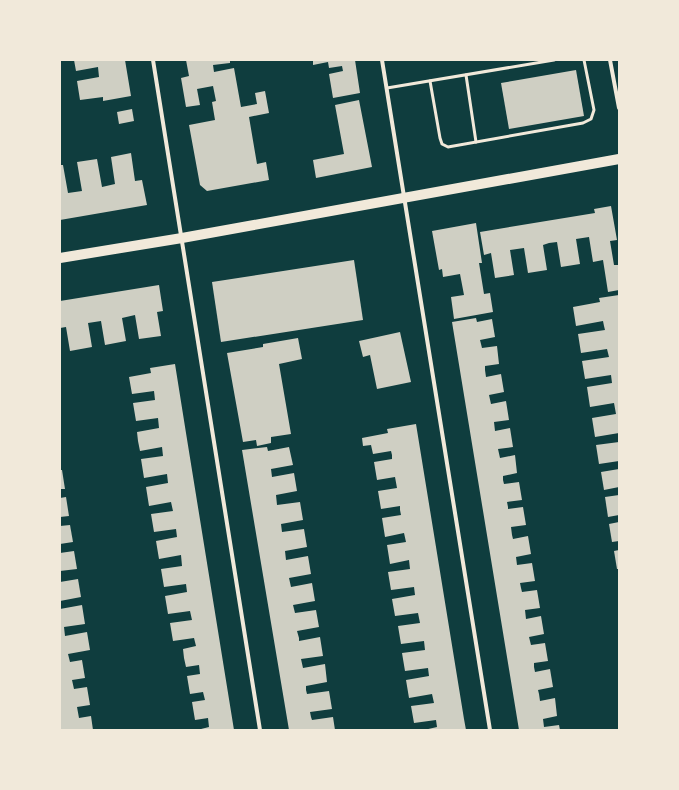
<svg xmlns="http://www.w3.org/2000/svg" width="679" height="790" viewBox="0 0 679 790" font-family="'Playfair Display',serif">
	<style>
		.building { fill: #cfcfc3 }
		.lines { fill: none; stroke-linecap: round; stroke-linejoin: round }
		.service { stroke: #f1e9da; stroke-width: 3 }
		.minor { stroke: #f1e9da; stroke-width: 4 }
		.primary { stroke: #f1e9da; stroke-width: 10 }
	</style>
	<rect width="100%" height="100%" fill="#0f3d3e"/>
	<g class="building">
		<polygon points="74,60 125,60 131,96 103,101 103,97 80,100 77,81 99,77 98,67 76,71"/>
		<polygon points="186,60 230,60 230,63 213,65 214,72 234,68 241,107 257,104 255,93 265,91 269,113 249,117 257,164 266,162 269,180 207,191 200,185 189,125 215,120 212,102 216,101 213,86 197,89 200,105 186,107 181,78 189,76"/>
		<polygon points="313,60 355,60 360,93 333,98 329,74 343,71 342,66 329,68 328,62 313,65"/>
		<polygon points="576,70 584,116 509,129 501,83"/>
		<polygon points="359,100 372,167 316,178 313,160 344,154 335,105"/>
		<polygon points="132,109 134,121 119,124 117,112"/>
		<polygon points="131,153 135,181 142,180 147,205 60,220 60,165 63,165 68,193 82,191 77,162 97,159 102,187 115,184 111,157"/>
		<polygon points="611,206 617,240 610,241 614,265 619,265 619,290 608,292 603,260 593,262 589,237 576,239 580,264 561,267 557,242 549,243 543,245 547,270 528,273 524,248 510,250 514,275 495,278 491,253 484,255 480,232 595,213 594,209"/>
		<polygon points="476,223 482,263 479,263 484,294 490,293 493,312 454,319 451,297 464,295 460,274 443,277 442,269 439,270 432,231"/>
		<polygon points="354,260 363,320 221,342 212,282"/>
		<polygon points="159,285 163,311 157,312 161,336 139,339 135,315 122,318 126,341 105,345 101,321 88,323 92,347 70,351 66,327 60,328 60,301"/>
		<polygon points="619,295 619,433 595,437 592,418 616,414 614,403 590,407 587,387 612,383 611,375 585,379 582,361 609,357 607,349 581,353 578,334 605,330 604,326 603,321 576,326 573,307 600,302 599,298"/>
		<polygon points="476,318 477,322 492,319 495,337 480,340 482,348 497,346 499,364 485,366 485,370 486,377 501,374 504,392 489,395 491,404 506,401 509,420 494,422 495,431 510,428 513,447 498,449 500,458 515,455 517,473 503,476 503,480 504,484 519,482 522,500 507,502 508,507 508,509 523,507 526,525 511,527 512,535 513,539 528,536 531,554 516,557 517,565 532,563 535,581 520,583 521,588 522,592 537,590 540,608 525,610 526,619 541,616 544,634 529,637 531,645 545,643 548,661 534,663 534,667 535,672 550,669 553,687 538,690 539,694 540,701 555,698 557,716 543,719 544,727 559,725 560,730 519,730 452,322"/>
		<polygon points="400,332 411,382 377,389 370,355 363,357 359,341"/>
		<polygon points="298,338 302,359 279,364 291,434 271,437 271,443 257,446 256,440 243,442 227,353 263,347 263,344"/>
		<polygon points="175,364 186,433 234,730 197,730 209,727 208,718 195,720 192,702 205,700 203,692 190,694 187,676 200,674 199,665 186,667 184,658 183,649 196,646 194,638 173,641 170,623 192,620 190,611 168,614 165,596 187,592 186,584 164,587 161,569 182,566 181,555 159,559 156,541 177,537 176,529 154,532 151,514 173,511 171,502 149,506 146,487 168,483 167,474 144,478 141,459 163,456 162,447 140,451 138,441 137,432 159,428 158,418 136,421 133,403 155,400 154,391 132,394 129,377 151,373 150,368"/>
		<polygon points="416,424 464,719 466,730 424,730 437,727 436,720 414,723 411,706 434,703 432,694 409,698 406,680 429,676 428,668 405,671 402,653 425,650 424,641 401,644 398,626 420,623 418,613 395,616 392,599 415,595 414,587 391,590 388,572 410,569 409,560 390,564 387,545 406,542 404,533 385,537 382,518 401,515 400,510 400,506 381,509 378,491 397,488 395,477 377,480 374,462 392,459 392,455 391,451 373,454 371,445 363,446 362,438 388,433 387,429"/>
		<polygon points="619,442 619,461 599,464 596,445"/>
		<polygon points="267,447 268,451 289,447 293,465 271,469 272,477 294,473 297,491 276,495 277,505 300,502 303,520 281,524 282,532 304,529 307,547 285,551 286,560 308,556 311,574 289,578 291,587 312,583 315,601 293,605 295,613 316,610 319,627 297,631 299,638 299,641 320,637 323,656 301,659 303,668 325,664 327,682 306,686 306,690 307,694 329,691 332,709 310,712 311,717 312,720 333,717 335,730 289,730 242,450"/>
		<polygon points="619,469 619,487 604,490 601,472"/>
		<polygon points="60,470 62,470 65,489 60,489"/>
		<polygon points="619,495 619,515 608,517 605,497"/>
		<polygon points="66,497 69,516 60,517 60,498"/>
		<polygon points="619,522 619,541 612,542 609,524"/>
		<polygon points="70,525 73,542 60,544 60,526"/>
		<polygon points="619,550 619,569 617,569 614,551"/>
		<polygon points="74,551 77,569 60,571 60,553"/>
		<polygon points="78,579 81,597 60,601 60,582"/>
		<polygon points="82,605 85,624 64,627 65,636 87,632 90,650 68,654 70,662 82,660 85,678 72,680 74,689 87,687 90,705 77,707 79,718 91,716 93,730 60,730 60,609"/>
	</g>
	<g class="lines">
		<g class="service">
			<polyline points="466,75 476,142"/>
			<polyline points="430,81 440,138 442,144 448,147 583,123 591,119 594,110 584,60"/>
			<polyline points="387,88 554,60"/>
		</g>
		<g class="minor">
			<polyline points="153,60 260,730"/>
			<polyline points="382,60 490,730"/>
			<polyline points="610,60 619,108"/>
		</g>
		<polyline class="primary" points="60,258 182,238 619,159"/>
	</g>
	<rect width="679" height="790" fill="none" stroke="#f1e9da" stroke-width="122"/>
</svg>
